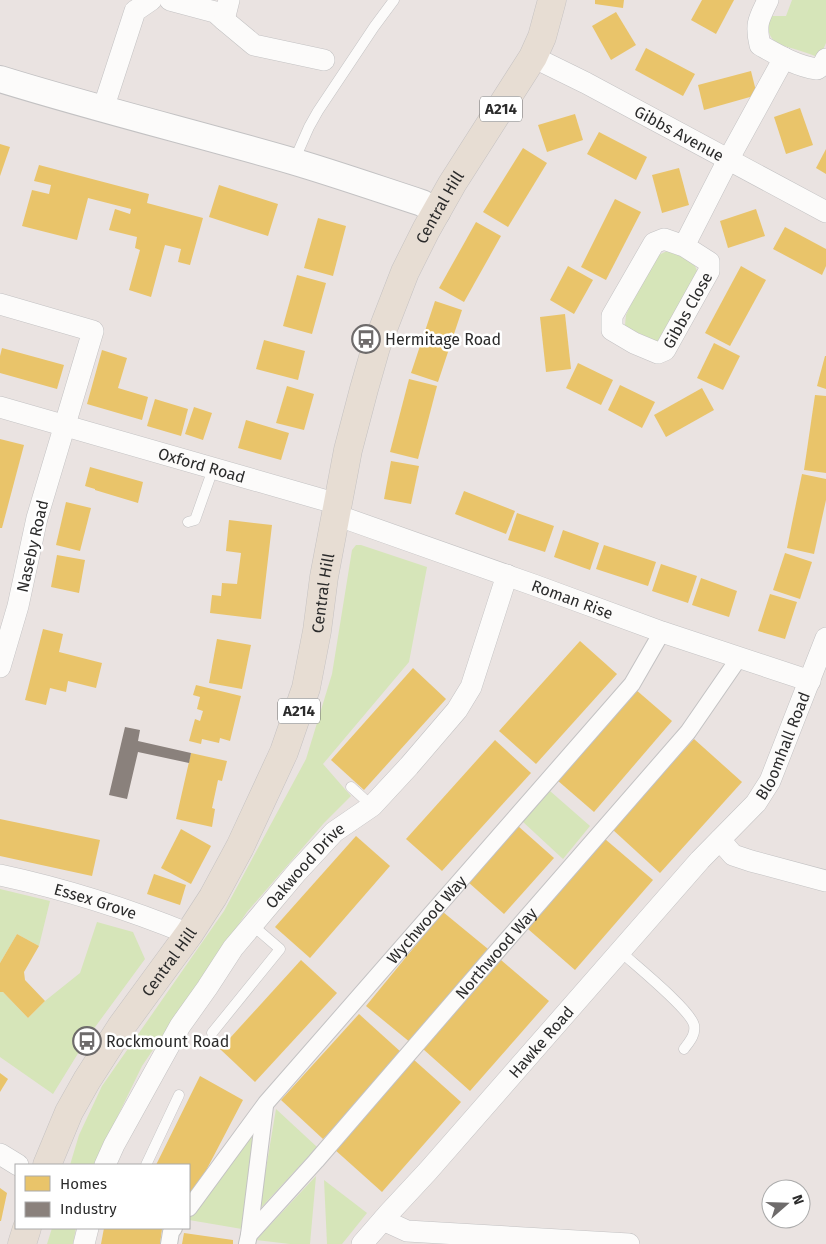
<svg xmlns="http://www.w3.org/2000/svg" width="826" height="1244" viewBox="0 0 826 1244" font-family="'Fira Sans',sans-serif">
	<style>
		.green { fill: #d6e5b9 }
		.homes { fill: #e9c46a }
		.industry { fill: #8a817c }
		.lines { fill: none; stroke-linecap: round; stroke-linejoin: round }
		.service-casing { stroke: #c3c2c3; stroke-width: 11 }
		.pedestrian-casing { stroke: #c3c2c3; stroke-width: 18 }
		.minor-casing { stroke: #c3c2c3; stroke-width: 22 }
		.tertiary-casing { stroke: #c3c2c3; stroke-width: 28 }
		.primary-casing { stroke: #c5c2c2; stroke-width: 29 }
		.service { stroke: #fcfbfa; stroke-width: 10 }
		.pedestrian { stroke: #fcfbfa; stroke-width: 16 }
		.minor { stroke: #fcfbfa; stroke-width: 21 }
		.tertiary { stroke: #fcfbfa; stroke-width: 26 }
		.primary { stroke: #e7ddd3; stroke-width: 28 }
		.labels { text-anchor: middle; stroke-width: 5; stroke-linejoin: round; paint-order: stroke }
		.shield { fill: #fff; stroke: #6b6b6b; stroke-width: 1 }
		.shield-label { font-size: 15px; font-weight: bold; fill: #2b2b2b }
		.street-label { font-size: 16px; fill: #2b2b2b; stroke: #fff }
		.poi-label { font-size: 16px; fill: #2b2b2b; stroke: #fff; text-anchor: start }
	</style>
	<rect width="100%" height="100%" fill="#eae3e1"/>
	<g class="green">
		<path d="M 792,0 L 826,0 L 826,43 L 821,54 L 815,56 C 807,53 799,50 791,48 C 772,43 766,37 769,16 L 786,16 Z"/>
		<path d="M 673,250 L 695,266 L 698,273 L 657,342 L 626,327 L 625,325 L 626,315 L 651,262 C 658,255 664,251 673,250 Z"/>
		<polygon points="356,545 361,545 427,567 409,662 323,764 351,796 324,823 247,912 142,1066 94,1165 70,1165 79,1135 102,1086 224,911 306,759 332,674 352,550"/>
		<polygon points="550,791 590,826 563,859 522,821"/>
		<polygon points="0,889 50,901 39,946 17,934 0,963"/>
		<polygon points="97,922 133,932 145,959 90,1034 53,1094 0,1057 0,992 3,992 28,1018 45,1001 80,973"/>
		<polygon points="276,1109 317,1147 259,1210"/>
		<polygon points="257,1124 242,1229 189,1220 189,1218"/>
		<polygon points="316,1176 310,1244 290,1244 256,1240"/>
		<polygon points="324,1180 367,1213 342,1244 327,1244"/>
		<polygon points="52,1228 76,1228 73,1244 47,1244"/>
	</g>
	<g class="homes">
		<polygon points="595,0 624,0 623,8 595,4"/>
		<polygon points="702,0 734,0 716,34 691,20"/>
		<polygon points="616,12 636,45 611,60 592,26"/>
		<polygon points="646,48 695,74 683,96 635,70"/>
		<polygon points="751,71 757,95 704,110 698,85"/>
		<polygon points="800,108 813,145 786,154 774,117"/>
		<polygon points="575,114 583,140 547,152 538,125"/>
		<polygon points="599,132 647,157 636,180 587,154"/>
		<polygon points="0,144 10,147 0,176"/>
		<polygon points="523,148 547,163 508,227 483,212"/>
		<polygon points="826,149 826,174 816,168"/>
		<polygon points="39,165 149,194 147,203 203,218 190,265 178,262 181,249 165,245 151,297 129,290 140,250 135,248 137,237 109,230 115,209 130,214 131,209 88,198 77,240 22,226 32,190 49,194 51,185 34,181"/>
		<polygon points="679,168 689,205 662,213 652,175"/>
		<polygon points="219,185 278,204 268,236 209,217"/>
		<polygon points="615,199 641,212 606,280 581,267"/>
		<polygon points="756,209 765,236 728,248 720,221"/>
		<polygon points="318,218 346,226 333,276 304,268"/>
		<polygon points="476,222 501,236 464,302 439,288"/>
		<polygon points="785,227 826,249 826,266 822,275 773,249"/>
		<polygon points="568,266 593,280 574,314 550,300"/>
		<polygon points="741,266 766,280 730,346 705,333"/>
		<polygon points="297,275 326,283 312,334 283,326"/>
		<polygon points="435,301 462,310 438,382 411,373"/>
		<polygon points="565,314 571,369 546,372 540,317"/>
		<polygon points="264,340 305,351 298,380 256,369"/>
		<polygon points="714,343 740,356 723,390 697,378"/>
		<polygon points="2,348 64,365 57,389 0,373 0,356"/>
		<polygon points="102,350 127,358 118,388 148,397 142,420 87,404"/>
		<polygon points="825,356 826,356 826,389 817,386"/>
		<polygon points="578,363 613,380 601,405 566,388"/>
		<polygon points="409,379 437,386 418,459 390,452"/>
		<polygon points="620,385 655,402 642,428 608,410"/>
		<polygon points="287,386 314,394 304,430 276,423"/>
		<polygon points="702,388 714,410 666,437 654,415"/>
		<polygon points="815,395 826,396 826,473 804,470"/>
		<polygon points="155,399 188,409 181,436 147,426"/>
		<polygon points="194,407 212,413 203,440 185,434"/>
		<polygon points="246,420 289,433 281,460 238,448"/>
		<polygon points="0,439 24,445 2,528 0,528"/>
		<polygon points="391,461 419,466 411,504 384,499"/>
		<polygon points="90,467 143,482 138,503 95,490 95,489 85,486"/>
		<polygon points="802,474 826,479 826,500 814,554 787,548"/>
		<polygon points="464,491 515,511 506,534 455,514"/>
		<polygon points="66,502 91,508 80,551 56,545"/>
		<polygon points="517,513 554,526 545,552 508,540"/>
		<polygon points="229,520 272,525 261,619 210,613 212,595 221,596 222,583 237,584 241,553 226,551"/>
		<polygon points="563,530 599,543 590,570 554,557"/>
		<polygon points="604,545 656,562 648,586 596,569"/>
		<polygon points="785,553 812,562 800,599 773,590"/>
		<polygon points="57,555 85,560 79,593 51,587"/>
		<polygon points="661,564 697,576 688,603 652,591"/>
		<polygon points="701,578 737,591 729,617 692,605"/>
		<polygon points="770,594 797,602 785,639 758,631"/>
		<polygon points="43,629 63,634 59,652 102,663 96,688 68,681 66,692 50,688 46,705 25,700"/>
		<polygon points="217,639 251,645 242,689 209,683"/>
		<polygon points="580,641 617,674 536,764 499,731"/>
		<polygon points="413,668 446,699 364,790 331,760"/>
		<polygon points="196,685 241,696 230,741 220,738 219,743 202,739 201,744 189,741 195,719 200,721 203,711 197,709 200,697 193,695"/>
		<polygon points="635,689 672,721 594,812 557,780"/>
		<polygon points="694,739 742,782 660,873 612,829"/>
		<polygon points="495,740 531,773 442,871 406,839"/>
		<polygon points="191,753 227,761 222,781 218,780 212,808 215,809 212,827 176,819"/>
		<polygon points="0,819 100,840 92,876 0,856"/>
		<polygon points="518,826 554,858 504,914 468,882"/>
		<polygon points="181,829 211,846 191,884 161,868"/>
		<polygon points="356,836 390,866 310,958 275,927"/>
		<polygon points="605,839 653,880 575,970 528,929"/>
		<polygon points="154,874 186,885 180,905 147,894"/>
		<polygon points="443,912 488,949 411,1043 366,1006"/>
		<polygon points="17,934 39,946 24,972 25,980 45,1001 28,1018 3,992 0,992 0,963"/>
		<polygon points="301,960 337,993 255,1082 220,1049"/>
		<polygon points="501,960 549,1001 470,1091 423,1049"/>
		<polygon points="359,1014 402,1053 323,1139 281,1100"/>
		<polygon points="413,1059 461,1102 382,1192 334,1149"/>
		<polygon points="0,1073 8,1079 0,1092"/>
		<polygon points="200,1076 243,1100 189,1203 189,1165 156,1165"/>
		<polygon points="0,1188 7,1193 1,1221 0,1221"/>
		<polygon points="104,1228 155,1228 162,1229 160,1244 101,1244"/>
		<polygon points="184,1233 233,1240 233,1244 182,1244"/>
	</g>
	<polygon class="industry" points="125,727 140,730 138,741 191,753 189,763 138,752 127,799 109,795"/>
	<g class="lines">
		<defs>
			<g id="service">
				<polyline points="294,161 309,127 318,111 374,27 394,0"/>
				<polyline points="188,522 195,520 213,469"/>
				<polyline points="351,787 372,806"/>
				<path d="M 621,952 C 635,965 690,1009 694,1025 C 696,1035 689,1042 684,1049"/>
				<polyline points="212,1033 280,949 251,924"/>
				<polyline points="146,1165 179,1095"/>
			</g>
			<g id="pedestrian">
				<path id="s1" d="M 189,1208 L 266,1103 L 632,684 L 662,632"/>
				<polyline points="249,1235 265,1106"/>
				<polyline points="169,1244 171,1232 174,1228"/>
				<path id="s2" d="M 247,1244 L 249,1235 L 316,1161 L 506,941 L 688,732 L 739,658"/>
			</g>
			<g id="minor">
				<polyline points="170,0 215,12 224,20 229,0"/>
				<path d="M 768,0 C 759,19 755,23 760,45 C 778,55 796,66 817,69 L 823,65 L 826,59"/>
				<polyline points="224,20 254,45 324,60"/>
				<path id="s3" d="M 533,57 L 586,83 L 826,212"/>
				<polyline points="103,109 135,11 151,0"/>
				<path id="s4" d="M 684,246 L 664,239 L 654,243 L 612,316 L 612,330 L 634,343 L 658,353 L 665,350 L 709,271 L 709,262 L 684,246 L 728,160 L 784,58"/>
				<polyline points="0,304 93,331 37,518 18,606 0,667"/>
				<path id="s5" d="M 0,407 L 338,504"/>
				<path id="s6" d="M 336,515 L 534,585 L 662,632 L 810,681"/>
				<polyline points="720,840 733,855 751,861 826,881"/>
				<path id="s7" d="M 0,875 C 65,889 128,909 189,934"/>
				<polyline points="0,1154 18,1165"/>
				<path id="s8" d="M 105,1165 L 114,1145 L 180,1026 L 207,988 L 233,948 L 297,872 L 334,832 L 372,806 L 409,766 L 457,710 L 471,687 L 507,575"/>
				<polyline points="383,1220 407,1231 629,1244"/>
				<polyline points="84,1244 88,1228"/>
				<path id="s9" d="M 362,1244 L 389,1213 L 428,1171 L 700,860 L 756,803 L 770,781 L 826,638"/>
			</g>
			<path id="tertiary" d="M 0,79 C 97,109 195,133 292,161 C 336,174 379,189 422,203 L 437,212"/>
			<g id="primary">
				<path id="s10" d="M 47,1165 L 69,1112 L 87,1080 L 121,1027 L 189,934 L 213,897 L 240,847 L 284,752 L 306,688 L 317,631 L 324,577 L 348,450 L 364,389 L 376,347 L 405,272 L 426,230 L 452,184 L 533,57 L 542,37 L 552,0"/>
				<polyline points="22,1244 27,1228"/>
			</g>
		</defs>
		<use href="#service" class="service-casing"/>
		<use href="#pedestrian" class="pedestrian-casing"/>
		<use href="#minor" class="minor-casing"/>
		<use href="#tertiary" class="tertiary-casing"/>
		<use href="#primary" class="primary-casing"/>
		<use href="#service" class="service"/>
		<use href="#pedestrian" class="pedestrian"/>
		<use href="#minor" class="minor"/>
		<use href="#tertiary" class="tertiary"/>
		<use href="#primary" class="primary"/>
	</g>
	<defs>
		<symbol id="bus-ring" viewBox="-11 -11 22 22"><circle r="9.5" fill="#fff" stroke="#6e6b6b" stroke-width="1.5"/><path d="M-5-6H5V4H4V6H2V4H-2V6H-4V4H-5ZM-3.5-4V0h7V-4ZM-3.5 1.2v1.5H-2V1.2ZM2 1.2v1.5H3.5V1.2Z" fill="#6e6b6b"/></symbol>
	</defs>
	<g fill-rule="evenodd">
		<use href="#bus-ring" x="350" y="323" width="32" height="32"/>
		<use href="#bus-ring" x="71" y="1025" width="32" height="32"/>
	</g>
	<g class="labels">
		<g class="shield">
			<rect x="480" y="96.5" width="42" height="25" rx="4"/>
			<rect x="278" y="698.5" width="42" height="25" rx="4"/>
		</g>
		<g class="shield-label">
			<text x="501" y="114">A214</text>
			<text x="299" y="716">A214</text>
		</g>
		<g class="street-label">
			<text dy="6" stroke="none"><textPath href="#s3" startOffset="165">Gibbs Avenue</textPath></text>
			<text dy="6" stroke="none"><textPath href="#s10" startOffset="1048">Central Hill</textPath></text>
			<text dy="6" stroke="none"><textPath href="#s4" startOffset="235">Gibbs Close</textPath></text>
			<text dy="6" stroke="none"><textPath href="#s5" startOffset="210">Oxford Road</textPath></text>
			<text transform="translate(32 546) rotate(-77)" y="6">Naseby Road</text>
			<text dy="6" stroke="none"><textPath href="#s10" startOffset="642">Central Hill</textPath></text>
			<text dy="6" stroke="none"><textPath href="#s6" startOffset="251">Roman Rise</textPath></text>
			<text dy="6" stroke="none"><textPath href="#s9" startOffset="655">Bloomhall Road</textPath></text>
			<text dy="6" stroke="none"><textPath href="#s8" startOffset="362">Oakwood Drive</textPath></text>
			<text dy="6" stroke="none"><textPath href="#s7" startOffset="99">Essex Grove</textPath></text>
			<text dy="6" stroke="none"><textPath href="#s1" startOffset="374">Wychwood Way</textPath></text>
			<text dy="6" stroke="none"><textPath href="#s2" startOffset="384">Northwood Way</textPath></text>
			<text dy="6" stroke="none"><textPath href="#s10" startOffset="238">Central Hill</textPath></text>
			<text dy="6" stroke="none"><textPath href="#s9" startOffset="270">Hawke Road</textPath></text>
		</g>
		<g class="poi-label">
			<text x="385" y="345">Hermitage Road</text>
			<text x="106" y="1047">Rockmount Road</text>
		</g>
	</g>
	<rect x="15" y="1164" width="175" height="65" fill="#ffffff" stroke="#aaaaaa"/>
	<rect x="25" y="1176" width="25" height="15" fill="#e9c46a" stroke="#aaaaaa"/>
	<text x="60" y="1189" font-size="15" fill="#2b2b2b">Homes</text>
	<rect x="25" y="1202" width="25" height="15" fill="#8a817c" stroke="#aaaaaa"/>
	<text x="60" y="1214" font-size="15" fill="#2b2b2b">Industry</text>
	<g transform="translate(786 1204) rotate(70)"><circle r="24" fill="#ffffff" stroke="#aaaaaa"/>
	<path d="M0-4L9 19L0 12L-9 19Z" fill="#6e6b6b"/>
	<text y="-8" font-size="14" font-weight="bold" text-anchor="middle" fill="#2b2b2b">N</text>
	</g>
</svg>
